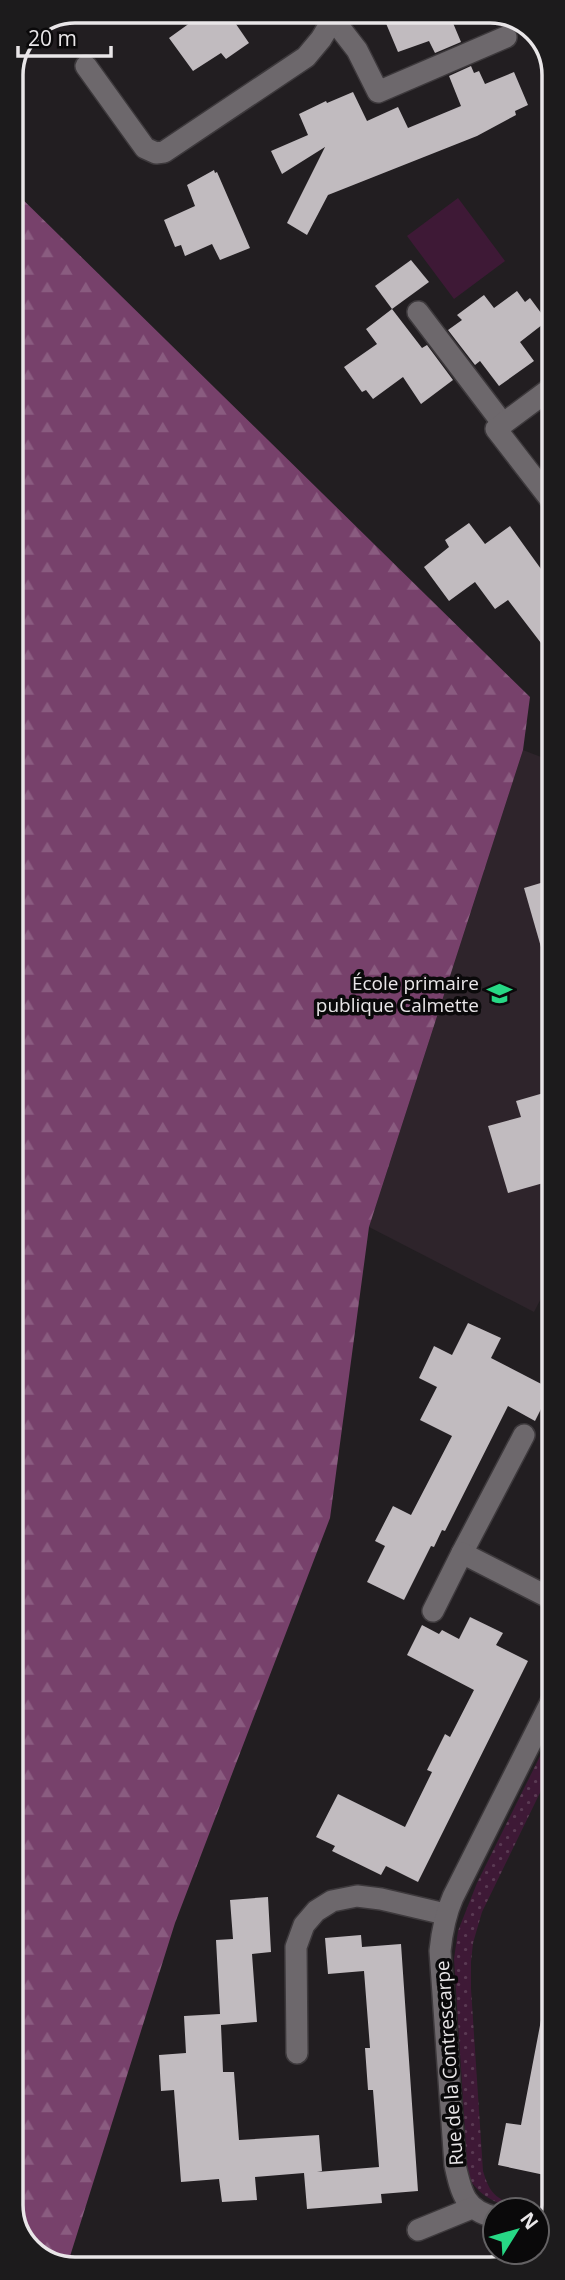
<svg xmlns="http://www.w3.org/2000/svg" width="565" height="2280" viewBox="0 0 565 2280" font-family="'Open Sans',sans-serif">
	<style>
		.built { fill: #2e242b }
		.grass { fill: url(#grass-dots) }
		.forest { fill: url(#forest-firs) }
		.park { fill: #3e1936 }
		.building { fill: #c1bbbf }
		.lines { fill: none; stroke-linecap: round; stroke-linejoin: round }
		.street-casing { stroke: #3d393c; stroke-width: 24 }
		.street { stroke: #6d686c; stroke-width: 21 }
		.labels { text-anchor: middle; stroke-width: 7; stroke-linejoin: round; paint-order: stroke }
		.poi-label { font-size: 19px; fill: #e9e6e8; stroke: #0a090a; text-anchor: end }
		.street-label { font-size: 19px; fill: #e9e6e8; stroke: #0a090a }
		.rim { fill: none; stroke: #e9e6e8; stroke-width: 3.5 }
	</style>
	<defs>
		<pattern id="grass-dots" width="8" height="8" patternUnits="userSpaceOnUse" patternTransform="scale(1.75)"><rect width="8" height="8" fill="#3e1936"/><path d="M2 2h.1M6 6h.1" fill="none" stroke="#5a3a53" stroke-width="1.8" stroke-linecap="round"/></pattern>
		<pattern id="forest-firs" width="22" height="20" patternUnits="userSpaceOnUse" patternTransform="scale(1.75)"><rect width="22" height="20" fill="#77416b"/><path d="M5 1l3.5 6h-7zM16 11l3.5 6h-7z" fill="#8a5c80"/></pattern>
	</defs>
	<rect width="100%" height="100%" fill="#221e21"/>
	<polygon class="built" points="523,750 554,762 554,1273 534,1312 369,1227"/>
	<path class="grass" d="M 554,1728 L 554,1764 L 482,1912 L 473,1943 L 471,1962 L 471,1989 L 483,2171 C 491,2197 495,2194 514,2208 C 493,2202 480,2196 468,2177 L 454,1959 L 458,1931 L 477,1883 Z"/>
	<polygon class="forest" points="11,188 530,697 523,750 369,1227 330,1518 175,1923 66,2269 30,2251 12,2217"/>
	<polygon class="park" points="458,198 505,261 454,299 407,236"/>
	<g class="building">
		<polygon points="188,11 227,11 249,43 226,59 221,53 193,71 169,38 194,20"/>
		<polygon points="407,11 448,11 461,42 435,53 429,41 398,52 385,21"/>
		<polygon points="471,66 474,73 479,71 485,84 514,72 528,105 515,111 516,115 477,136 328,195 307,235 287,223 325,147 282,174 271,151 308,135 299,114 326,101 327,103 353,92 367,121 398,107 408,128 461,106 449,76"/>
		<polygon points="214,170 215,173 217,172 250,248 220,260 212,244 185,256 181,245 175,247 164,220 195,206 187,185"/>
		<polygon points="411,260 429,282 392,309 375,286"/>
		<polygon points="517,291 525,302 530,298 547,321 520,342 534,361 499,386 480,361 475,365 448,330 462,320 457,315 484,295 494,308"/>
		<polygon points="392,309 422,348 427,345 453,380 421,404 403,377 373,399 366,390 362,392 344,367 377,344 366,329"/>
		<polygon points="469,523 485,544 510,526 554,587 554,660 508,600 495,609 475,582 449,601 424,567 449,547 445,540"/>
		<polygon points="554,879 554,967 547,968 524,888"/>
		<polygon points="554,1090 554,1180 508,1193 488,1126 521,1117 516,1101"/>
		<polygon points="468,1323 501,1338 491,1358 551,1389 535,1421 508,1406 445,1531 442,1530 434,1547 431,1546 404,1600 367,1582 385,1546 375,1541 393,1506 411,1515 452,1436 420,1420 437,1387 419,1378 434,1346 452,1355"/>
		<polygon points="470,1617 503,1633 496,1645 528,1661 418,1882 386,1866 381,1875 332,1851 335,1846 316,1837 338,1794 405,1827 432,1772 427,1770 445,1734 450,1737 474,1690 407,1655 422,1625 439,1634 442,1630 459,1639"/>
		<polygon points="268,1897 271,1952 252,1954 257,2022 221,2025 223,2072 234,2072 239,2140 319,2135 322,2171 317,2172 379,2167 373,2090 368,2090 365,2048 370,2048 364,1971 328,1974 325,1938 361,1935 362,1947 401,1944 418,2191 381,2194 382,2203 307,2209 304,2173 255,2177 257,2200 222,2202 219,2179 181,2182 174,2090 161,2091 159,2055 186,2053 184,2016 220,2014 216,1940 233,1939 230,1900"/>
		<polygon points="542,2015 554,2016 554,2177 498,2165 506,2123 521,2125"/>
	</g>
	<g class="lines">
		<defs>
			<g id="street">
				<polyline points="333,19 357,50 378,92 506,37"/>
				<polyline points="86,66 145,148 156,153 164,152 306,57 321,39 338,11"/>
				<polyline points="418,312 503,424"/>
				<polyline points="554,386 496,429 554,504"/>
				<polyline points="462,1553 524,1435"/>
				<polyline points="433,1611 462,1553 554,1600"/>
				<polyline points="297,2053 296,1947 304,1925 316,1911 332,1901 357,1896 381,1899 445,1914"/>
				<path d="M 495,2217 C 465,2211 461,2192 455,2165 L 440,1951 C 442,1931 445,1915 453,1897 L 554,1696"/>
				<polyline points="537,2223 547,2225"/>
				<polyline points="418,2230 472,2208"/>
			</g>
		</defs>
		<use href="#street" class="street-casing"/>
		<use href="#street" class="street"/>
	</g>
	<defs>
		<symbol id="school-bare" viewBox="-9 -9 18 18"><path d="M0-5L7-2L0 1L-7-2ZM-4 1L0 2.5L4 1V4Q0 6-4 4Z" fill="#27d885" stroke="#0a090a" stroke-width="2.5" paint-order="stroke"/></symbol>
	</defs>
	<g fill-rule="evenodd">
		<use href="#school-bare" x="482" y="976" width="35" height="35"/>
	</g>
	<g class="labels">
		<g class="poi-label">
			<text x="479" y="990">École primaire<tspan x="479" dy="22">publique Calmette</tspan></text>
		</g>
		<g class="street-label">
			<text transform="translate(449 2063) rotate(-94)" y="7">Rue de la Contrescarpe</text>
		</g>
	</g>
	<path d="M0 0H565V2280H0ZM75 23H490A52 52 0 0 1 542 75V2205A52 52 0 0 1 490 2257H75A52 52 0 0 1 23 2205V75A52 52 0 0 1 75 23Z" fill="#1c1b1c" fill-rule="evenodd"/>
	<path class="rim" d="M75 23H490A52 52 0 0 1 542 75V2205A52 52 0 0 1 490 2257H75A52 52 0 0 1 23 2205V75A52 52 0 0 1 75 23Z"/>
	<g transform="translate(516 2231) rotate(53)"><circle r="33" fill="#0a090a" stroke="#636163" stroke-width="2"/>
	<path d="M0-5L12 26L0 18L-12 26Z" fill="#27d885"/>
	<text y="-10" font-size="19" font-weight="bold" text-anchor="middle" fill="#e9e6e8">N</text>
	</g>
	<path d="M18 46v10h93v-10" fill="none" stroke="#e9e6e8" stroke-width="3.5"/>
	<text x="28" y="46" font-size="21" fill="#e9e6e8" stroke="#0a090a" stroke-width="5" paint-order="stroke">20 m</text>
</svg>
